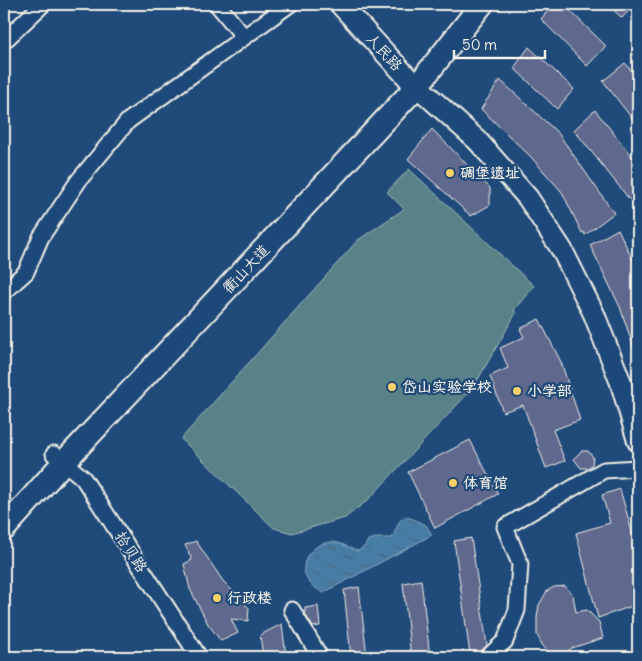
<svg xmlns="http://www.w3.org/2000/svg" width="642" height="661" viewBox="0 0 642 661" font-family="Delius,'LXGW WenKai TC',sans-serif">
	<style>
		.green { fill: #588288; stroke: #a6bab8 }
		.water { fill: url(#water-ripples); stroke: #8cabc0 }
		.building { fill: #5f688d; stroke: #f4f1e8 }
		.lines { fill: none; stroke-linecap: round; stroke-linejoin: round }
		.street-casing { stroke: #f4f1e8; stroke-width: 19 }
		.secondary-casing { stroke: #f4f1e8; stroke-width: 24 }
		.primary-casing { stroke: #f4f1e8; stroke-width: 26 }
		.street { stroke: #1f4a7a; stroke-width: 15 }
		.secondary { stroke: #1f4a7a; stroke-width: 20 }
		.primary { stroke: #1f4a7a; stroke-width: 22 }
		.poi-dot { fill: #ffd166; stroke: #1f4a7a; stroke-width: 2 }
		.labels { text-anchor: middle; stroke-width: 4.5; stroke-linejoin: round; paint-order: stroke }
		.street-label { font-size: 15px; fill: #f4f1e8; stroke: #1f4a7a }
		.poi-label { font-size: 15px; font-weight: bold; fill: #f4f1e8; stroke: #1f4a7a; text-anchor: start }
	</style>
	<defs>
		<pattern id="water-ripples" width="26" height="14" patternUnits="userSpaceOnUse" patternTransform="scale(1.25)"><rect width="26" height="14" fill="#477ca5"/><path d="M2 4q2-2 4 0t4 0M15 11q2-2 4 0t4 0" fill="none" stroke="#48657a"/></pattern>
	</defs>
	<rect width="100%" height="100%" fill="#1f4a7a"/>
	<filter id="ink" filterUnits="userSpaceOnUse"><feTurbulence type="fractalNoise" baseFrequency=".02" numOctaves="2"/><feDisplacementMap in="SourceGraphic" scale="10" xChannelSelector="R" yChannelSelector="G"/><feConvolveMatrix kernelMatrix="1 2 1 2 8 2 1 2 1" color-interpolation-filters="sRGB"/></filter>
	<g filter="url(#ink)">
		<polygon class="green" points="409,169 534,286 514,310 516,313 473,388 368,500 345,518 292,533 274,528 181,439 358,240 404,209 387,192"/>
		<path class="water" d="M 406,516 L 426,525 L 432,535 L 323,593 C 317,589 308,584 306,577 C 298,559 315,542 332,542 C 341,542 350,549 358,551 L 365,546 L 368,540 L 376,538 L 392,538 L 399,522 Z"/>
		<g class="building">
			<polygon points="553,4 563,4 606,46 587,66 541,19"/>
			<polygon points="607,4 635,4 622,18"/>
			<polygon points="529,47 574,89 557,109 514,68"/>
			<polygon points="625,63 638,79 638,126 603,81"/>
			<polygon points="500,80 558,133 614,213 585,235 584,232 582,233 562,192 531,157 481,109"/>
			<polygon points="595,110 638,164 638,193 630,200 574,130"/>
			<polygon points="432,129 490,188 490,205 471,216 408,159"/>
			<polygon points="618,229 638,271 638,355 636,355 620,307 590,245"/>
			<polygon points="539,319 561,362 580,420 553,430 565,461 546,468 523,405 503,412 490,376 508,368 500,348 524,337 520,329"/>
			<polygon points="470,440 498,494 435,528 408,472"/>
			<polygon points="581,451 588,451 593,457 592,465 587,468 581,468 574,459"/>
			<polygon points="620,489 638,554 638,604 598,618 576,533 610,523 602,495"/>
			<polygon points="471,538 487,645 480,652 470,654 454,541"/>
			<polygon points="196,541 223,581 249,608 248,621 231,619 238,633 221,641 208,624 190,589 184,564 192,560 185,545"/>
			<polygon points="421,580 430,657 411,657 403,583"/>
			<polygon points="565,586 573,595 576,612 587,610 599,622 603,638 572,648 561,655 552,655 543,646 537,635 537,617 539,605 547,591 554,587"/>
			<polygon points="359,587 367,657 351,657 344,590"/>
			<polygon points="318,606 320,626 313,627 305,614 305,608"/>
			<polygon points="282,624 286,657 263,657 260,635"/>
		</g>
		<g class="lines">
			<defs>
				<g id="street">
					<polyline points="217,4 244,37"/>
					<polyline points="4,41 43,4"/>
					<polyline points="4,292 26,272 41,237 79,180 128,121 290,4"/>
					<polyline points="54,454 83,478 199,657"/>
					<polyline points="292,610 320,657"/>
					<polyline points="488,657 505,641 517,610 520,564 505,527 604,470 638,468"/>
				</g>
				<polyline id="secondary" points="340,4 408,78 477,140 528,198 562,250 594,314 621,383 638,441"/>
				<polyline id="primary" points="4,529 63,463 418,85 482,4"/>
			</defs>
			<use href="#street" class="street-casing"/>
			<use href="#secondary" class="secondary-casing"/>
			<use href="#primary" class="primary-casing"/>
			<use href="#street" class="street"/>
			<use href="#secondary" class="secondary"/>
			<use href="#primary" class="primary"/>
		</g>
	</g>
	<g class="poi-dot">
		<circle cx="450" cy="173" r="5"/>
		<circle cx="392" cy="387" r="5"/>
		<circle cx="517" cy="391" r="5"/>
		<circle cx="453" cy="483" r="5"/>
		<circle cx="217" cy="598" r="5"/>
	</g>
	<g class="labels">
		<g class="street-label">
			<text transform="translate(384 52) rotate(47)" y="5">人民路</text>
			<text transform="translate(246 269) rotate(-47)" y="5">衢山大道</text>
			<text transform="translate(131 552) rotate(57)" y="5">拾贝路</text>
		</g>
		<g class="poi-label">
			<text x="460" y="178">碉堡遗址</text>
			<text x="402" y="392">岱山实验学校</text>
			<text x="527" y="396">小学部</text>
			<text x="463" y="488">体育馆</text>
			<text x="227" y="603">行政楼</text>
		</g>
	</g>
	<rect width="642" height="661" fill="none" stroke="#1f4a7a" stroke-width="20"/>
	<rect x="10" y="10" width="622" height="641" fill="none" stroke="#f4f1e8" stroke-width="2" filter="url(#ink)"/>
	<path d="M454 50v8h91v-8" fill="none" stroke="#f4f1e8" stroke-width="2.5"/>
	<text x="462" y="50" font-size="15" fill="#f4f1e8" stroke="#1f4a7a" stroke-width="4" paint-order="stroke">50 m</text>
</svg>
